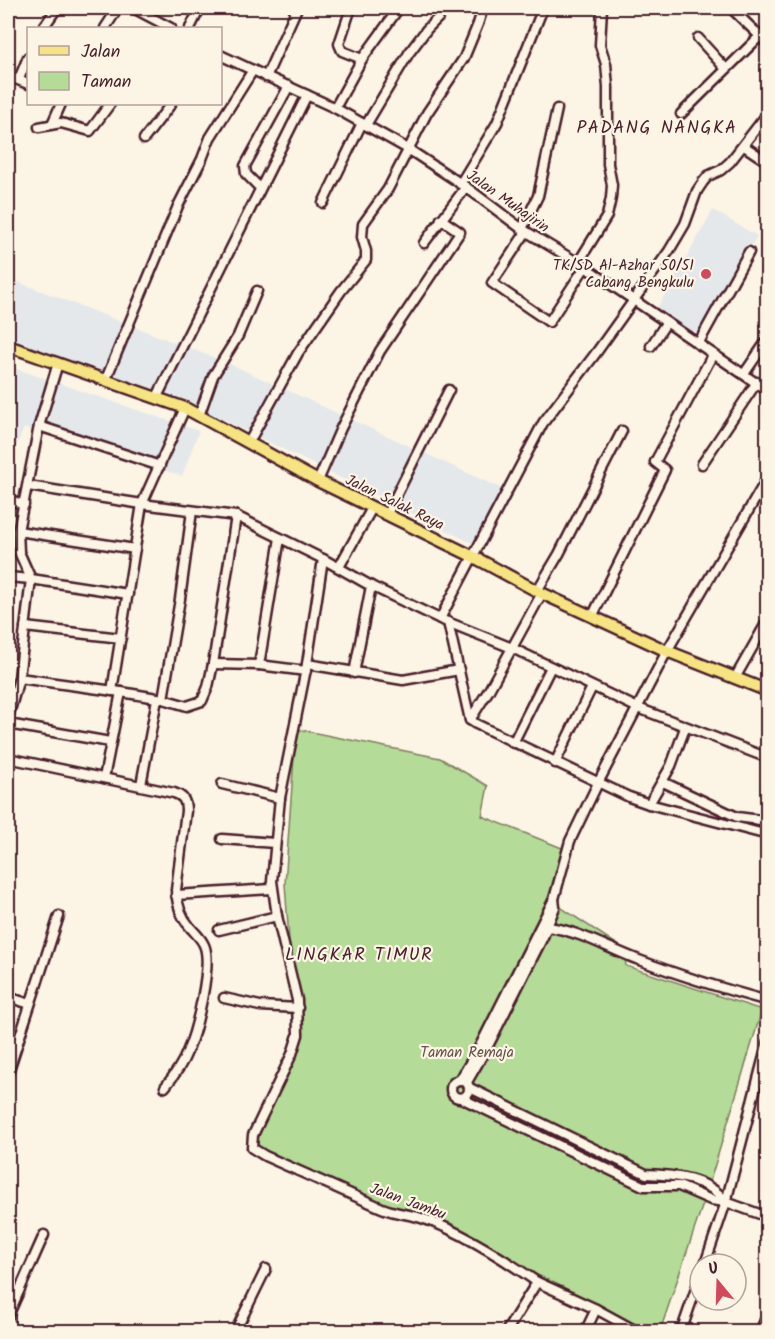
<svg xmlns="http://www.w3.org/2000/svg" width="775" height="1339" viewBox="0 0 775 1339" font-family="Kalam,sans-serif">
	<style>
		.built { fill: #e5e8ea }
		.green { fill: #b4db97; stroke: #7f7d61; stroke-width: 1.5 }
		.lines { fill: none; stroke-linecap: round; stroke-linejoin: round }
		.minor-casing { stroke: #4a1f2b; stroke-width: 13 }
		.major-casing { stroke: #4a1f2b; stroke-width: 15 }
		.minor { stroke: #fcf5e5; stroke-width: 8 }
		.major { stroke: #f6e381; stroke-width: 10 }
		.poi-dot { fill: #d1495b; stroke: #fcf5e5; stroke-width: 2 }
		.labels { text-anchor: middle; stroke-width: 4.5; stroke-linejoin: round; paint-order: stroke }
		.street-label { font-size: 15px; fill: #4a1f2b; stroke: #fcf5e5 }
		.poi-label { font-size: 15px; fill: #4a1f2b; stroke: #fcf5e5; text-anchor: end }
		.park-label { font-size: 15px; fill: #644e46; stroke: #fcf5e5 }
		.quarter-label { font-size: 18px; letter-spacing: 1.5px; fill: #4a1f2b; stroke: #fcf5e5 }
	</style>
	<rect width="100%" height="100%" fill="#fcf5e5"/>
	<filter id="ink" filterUnits="userSpaceOnUse"><feTurbulence type="fractalNoise" baseFrequency=".0167" numOctaves="2"/><feDisplacementMap in="SourceGraphic" scale="12" xChannelSelector="R" yChannelSelector="G"/><feConvolveMatrix kernelMatrix="1 2 1 2 8 2 1 2 1" color-interpolation-filters="sRGB"/></filter>
	<g filter="url(#ink)">
		<g class="built">
			<polygon points="713,210 757,236 695,339 655,312"/>
			<polygon points="8,278 228,363 507,491 478,546 214,415 8,339"/>
			<polygon points="8,366 199,431 182,476 24,428 8,466"/>
		</g>
		<polygon class="green" points="296,729 440,758 488,786 482,816 567,850 551,901 624,949 626,966 762,1010 703,1204 660,1331 645,1331 577,1294 433,1225 386,1204 318,1185 255,1147 296,1036 285,884"/>
		<g class="lines">
			<defs>
				<g id="minor">
					<polyline points="133,8 171,28"/>
					<polyline points="351,8 339,44 342,51 362,59"/>
					<polyline points="731,8 768,44"/>
					<polyline points="43,28 57,8"/>
					<polyline points="105,28 118,8"/>
					<polyline points="190,28 200,8"/>
					<polyline points="698,38 726,69"/>
					<polyline points="220,55 335,108 408,149 466,187 522,229 585,267 768,391"/>
					<polyline points="8,76 28,84"/>
					<polyline points="266,77 297,8"/>
					<polyline points="19,79 28,57"/>
					<polyline points="335,108 362,59 399,8"/>
					<polyline points="681,114 760,36"/>
					<polyline points="52,124 61,104"/>
					<polyline points="366,125 409,53 427,29 439,17"/>
					<polyline points="39,127 61,123 90,131 110,104"/>
					<polyline points="144,139 171,104"/>
					<polyline points="744,146 768,162"/>
					<polyline points="460,184 497,123 543,8"/>
					<polyline points="260,188 246,174 245,166 289,86"/>
					<polyline points="323,203 362,123"/>
					<polyline points="522,229 538,196 557,109"/>
					<polyline points="526,232 492,283 549,322 585,267"/>
					<polyline points="424,243 466,187"/>
					<polyline points="578,263 607,216 611,198 612,185 608,164 608,87 606,64 600,45 602,8"/>
					<polyline points="698,344 749,252"/>
					<polyline points="651,346 666,323"/>
					<polyline points="744,374 768,339"/>
					<polyline points="106,379 178,206 202,159 210,138 253,70"/>
					<polyline points="157,397 307,95"/>
					<polyline points="199,416 213,376 238,336 257,291"/>
					<polyline points="39,426 160,466"/>
					<polyline points="249,442 298,353 341,291 366,260 366,251 362,237 363,224 388,189 427,113 464,58 478,24 483,8"/>
					<polyline points="702,464 757,382"/>
					<polyline points="318,481 341,428 380,351 460,232 441,219"/>
					<polyline points="28,486 142,504 236,516 323,559 371,586 440,619 512,648 638,708 768,758"/>
					<polyline points="8,499 24,505"/>
					<polyline points="387,514 449,390"/>
					<polyline points="18,531 135,549"/>
					<polyline points="280,538 259,665 306,671"/>
					<path d="M 323,559 L 307,664 L 280,798 L 272,881 L 277,916 L 297,1000 L 298,1035 L 292,1054 L 253,1135 L 252,1148 L 265,1156 L 382,1208 C 394,1213 406,1214 418,1217 C 456,1228 504,1259 537,1282"/>
					<polyline points="339,567 372,508"/>
					<polyline points="8,577 31,579 128,594"/>
					<polyline points="537,591 559,554 622,431"/>
					<polyline points="592,617 665,470 655,462 713,354"/>
					<polyline points="440,619 543,423 596,353 669,251 685,224 697,191 703,182 708,176 721,170 730,162 768,113"/>
					<polyline points="448,622 470,720 476,724 629,797 649,804 768,835"/>
					<polyline points="25,627 121,638"/>
					<polyline points="213,664 259,665"/>
					<polyline points="307,664 403,680 459,670"/>
					<polyline points="354,673 371,586"/>
					<polyline points="19,678 121,692 163,699 187,706 202,701 208,687 213,664 236,516"/>
					<polyline points="735,678 768,620"/>
					<polyline points="112,691 142,504 185,408"/>
					<polyline points="163,699 180,599 192,511"/>
					<polyline points="8,718 19,678 31,579 19,552 18,531 39,426 58,363"/>
					<polyline points="470,720 489,690 542,593"/>
					<polyline points="8,724 110,742"/>
					<polyline points="513,743 551,667"/>
					<path d="M 8,758 L 174,793 C 183,796 186,800 186,811 L 176,890 C 177,904 180,916 190,927 C 195,933 201,938 204,945 C 213,964 196,1032 187,1052 C 182,1065 174,1076 165,1087"/>
					<polyline points="555,763 592,687"/>
					<polyline points="104,778 121,692"/>
					<polyline points="663,782 737,817 768,821"/>
					<polyline points="222,784 280,798"/>
					<polyline points="141,785 157,699"/>
					<polyline points="649,804 671,766 685,728"/>
					<polyline points="222,839 275,843"/>
					<polyline points="176,895 272,889"/>
					<path d="M 548,927 C 580,931 609,949 639,960 C 681,976 724,989 768,1001"/>
					<polyline points="219,930 277,916"/>
					<polyline points="8,997 30,1004"/>
					<polyline points="224,998 260,1006 298,1008"/>
					<polyline points="8,1073 59,916"/>
					<circle cx="460" cy="1089" r="9"/>
					<polyline points="460,1080 481,1044 554,899 570,841 598,783 667,651 768,477"/>
					<polyline points="467,1082 489,1044 543,937 555,907 554,899"/>
					<path d="M 470,1088 L 646,1174 C 675,1175 708,1178 726,1202"/>
					<polyline points="461,1098 643,1186 679,1186 711,1200 726,1202 768,1217"/>
					<polyline points="764,1216 768,1203"/>
					<polyline points="705,1264 726,1202 768,1041"/>
					<polyline points="8,1316 44,1235"/>
					<polyline points="235,1332 266,1269"/>
					<polyline points="506,1332 537,1282 596,1309 638,1332"/>
					<polyline points="585,1332 596,1309"/>
					<polyline points="681,1332 700,1277"/>
					<polyline points="760,1332 768,1313"/>
				</g>
				<polyline id="major" points="8,346 185,408 318,481 474,557 537,591 667,651 768,691"/>
			</defs>
			<use href="#minor" class="minor-casing"/>
			<use href="#major" class="major-casing"/>
			<use href="#minor" class="minor"/>
			<use href="#major" class="major"/>
		</g>
	</g>
	<circle class="poi-dot" cx="706" cy="274" r="6"/>
	<g class="labels">
		<g class="street-label">
			<text transform="translate(508 201) rotate(35)" y="5">Jalan Muhajirin</text>
			<text transform="translate(395 502) rotate(26)" y="5">Jalan Salak Raya</text>
			<text transform="translate(408 1201) rotate(20)" y="5">Jalan Jambu</text>
		</g>
		<g class="poi-label">
			<text x="694" y="270">TK/SD Al-Azhar 50/51<tspan x="694" dy="17">Cabang Bengkulu</tspan></text>
		</g>
		<g class="park-label">
			<text x="467" y="1057">Taman Remaja</text>
		</g>
		<g class="quarter-label">
			<text x="657" y="133">PADANG NANGKA</text>
			<text x="359" y="960">LINGKAR TIMUR</text>
		</g>
	</g>
	<rect width="775" height="1339" fill="none" stroke="#fcf5e5" stroke-width="30"/>
	<rect x="15" y="15" width="745" height="1309" fill="none" stroke="#4a1f2b" stroke-width="2" filter="url(#ink)"/>
	<rect x="27" y="27" width="195" height="78" fill="#fcf5e5" stroke="#b59f9b" stroke-width="1.5"/>
	<rect x="39" y="46" width="30" height="9" fill="#f6e381" stroke="#b59f9b" stroke-width="1.5"/>
	<text x="81" y="57" font-size="18" fill="#4a1f2b">Jalan</text>
	<rect x="39" y="72" width="30" height="18" fill="#b4db97" stroke="#b59f9b" stroke-width="1.5"/>
	<text x="81" y="87" font-size="18" fill="#4a1f2b">Taman</text>
	<g transform="translate(718 1282) rotate(341)"><circle r="28" fill="#fcf5e5" stroke="#b59f9b" stroke-width="1.5"/>
	<path d="M0-4.5L10 22L0 15L-10 22Z" fill="#d1495b"/>
	<text y="-9" font-size="16" font-weight="bold" text-anchor="middle" fill="#4a1f2b">U</text>
	</g>
</svg>
